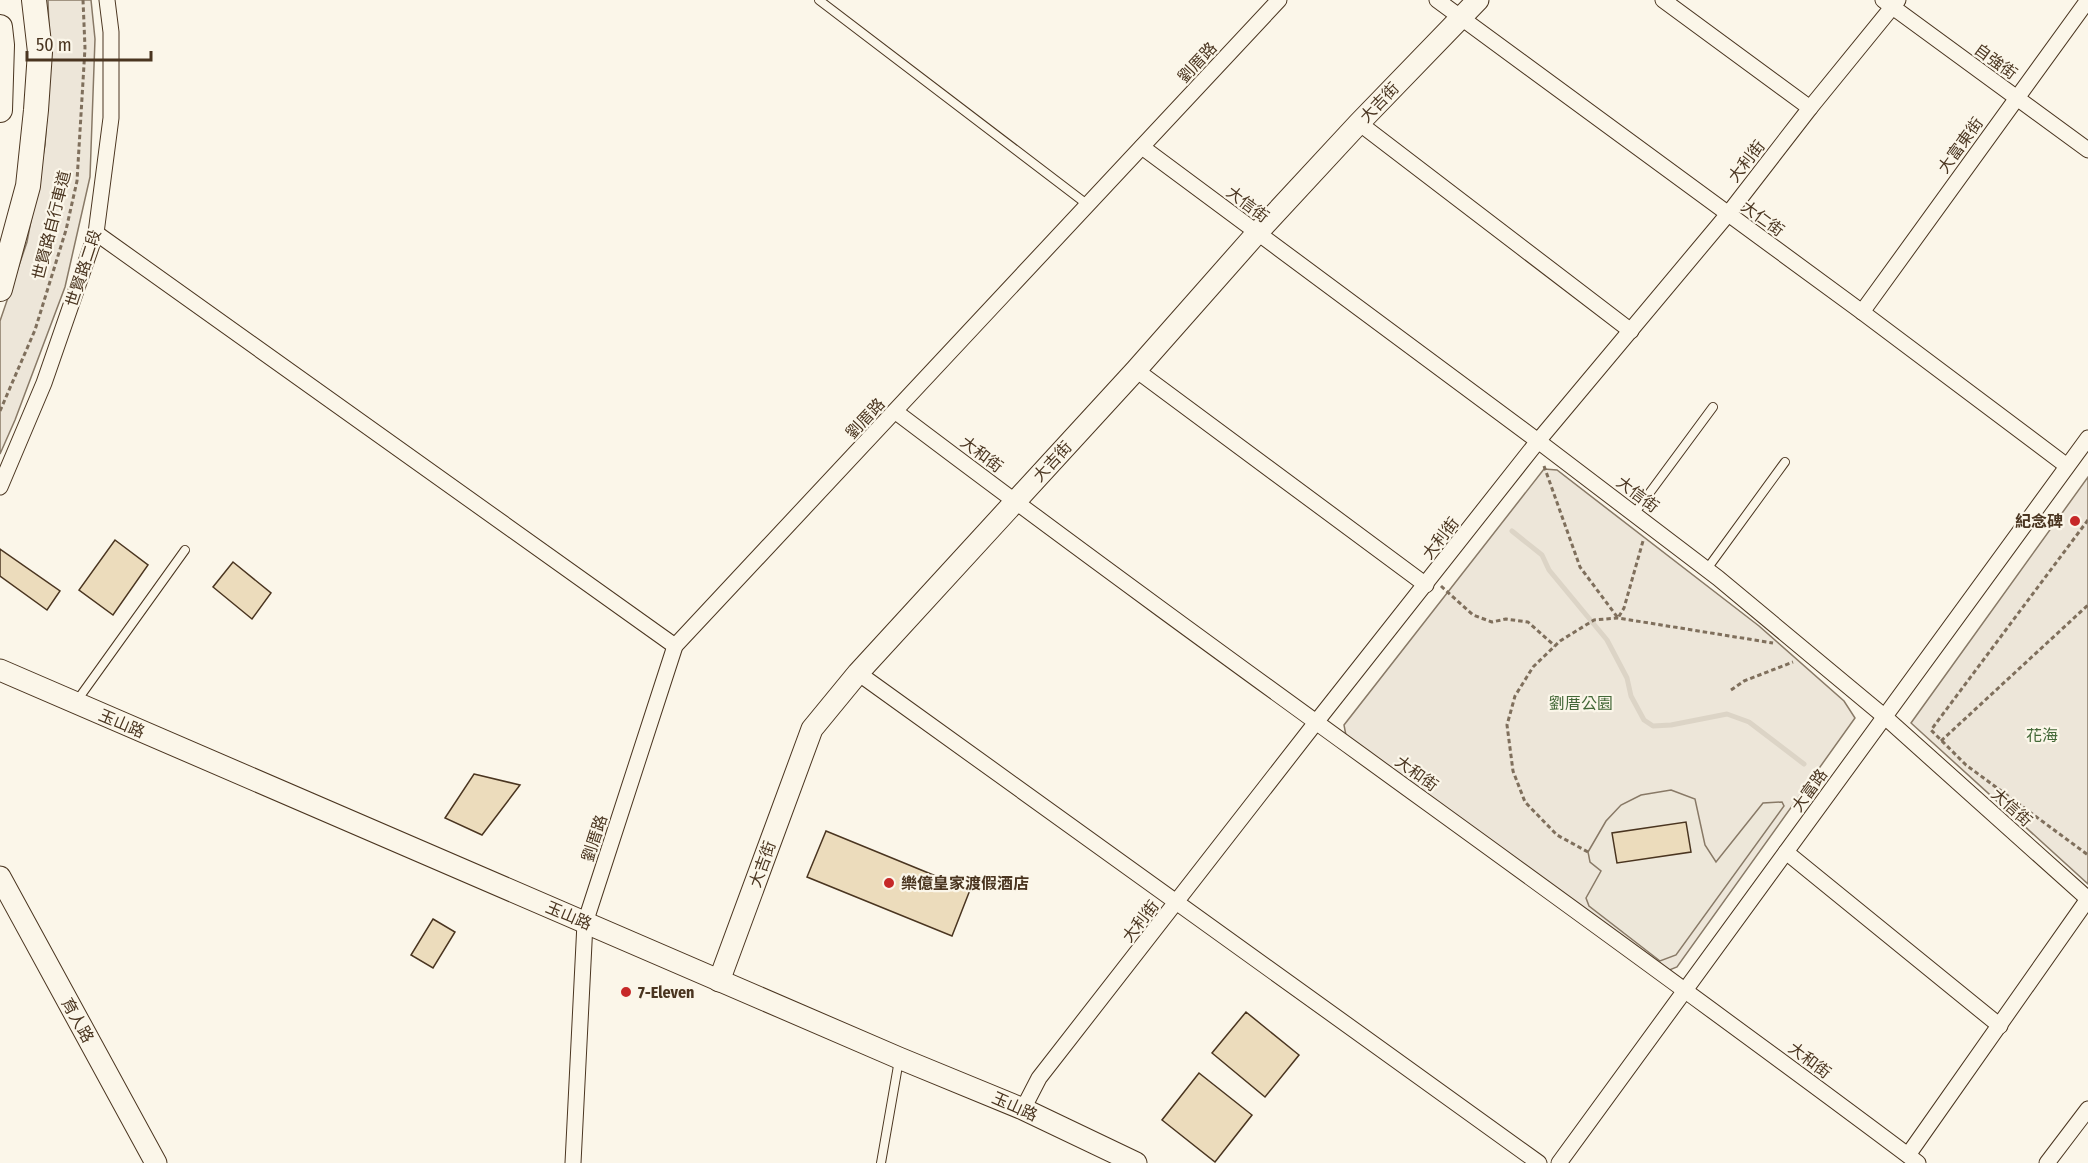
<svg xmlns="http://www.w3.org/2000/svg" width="2088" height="1163" viewBox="0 0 2088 1163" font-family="'Fira Sans Condensed','Noto Sans TC',sans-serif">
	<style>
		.green { fill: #ede6d9; stroke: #887966; stroke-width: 1.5 }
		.parking { fill: #ede7d9; stroke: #887966; stroke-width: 1.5 }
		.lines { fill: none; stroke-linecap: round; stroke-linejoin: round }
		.stream { stroke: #dcd4c6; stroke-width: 5 }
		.building { fill: #ecdcbc; stroke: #4a3520; stroke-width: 1.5 }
		.lane-casing { stroke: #4a3520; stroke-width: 10 }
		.street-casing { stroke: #4a3520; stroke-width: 17 }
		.secondary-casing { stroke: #4a3520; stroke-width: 23 }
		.primary-casing { stroke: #4a3520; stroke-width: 26 }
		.path { stroke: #7f6f5c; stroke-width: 3; stroke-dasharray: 4.5 3; stroke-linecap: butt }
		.lane { stroke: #fbf6e9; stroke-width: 8 }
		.street { stroke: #fbf6e9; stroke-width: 15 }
		.secondary { stroke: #fbf6e9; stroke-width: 21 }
		.primary { stroke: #fbf6e9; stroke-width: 24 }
		.poi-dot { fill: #c62828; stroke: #fbf6e9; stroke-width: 2 }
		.labels { text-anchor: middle; stroke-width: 4.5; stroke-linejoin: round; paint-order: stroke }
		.street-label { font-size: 16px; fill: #4a3520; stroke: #fbf6e9 }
		.poi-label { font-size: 16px; font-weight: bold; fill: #4a3520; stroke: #fbf6e9; text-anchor: start }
		.park-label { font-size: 16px; fill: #436837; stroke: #fbf6e9 }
	</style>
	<rect width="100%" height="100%" fill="#fbf6e9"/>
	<g class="green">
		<polygon points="48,0 91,0 95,39 90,177 65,287 15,420 0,454 0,321 27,242 45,145 50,63"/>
		<polygon points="1544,469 1557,470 1759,626 1844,701 1855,718 1677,967 1662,973 1347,741 1344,725"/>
		<polygon points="2088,477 2088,884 1911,723"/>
	</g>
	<polygon class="parking" points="1671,790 1695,799 1705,845 1716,862 1763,803 1782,802 1784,806 1676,955 1660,961 1589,906 1586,898 1601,871 1590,862 1588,852 1606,821 1621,805 1641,795"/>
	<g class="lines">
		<polyline class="stream" points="1512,531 1542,555 1549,570 1607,640 1627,678 1631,696 1644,720 1653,726 1671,725 1727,714 1749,722 1804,764"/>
	</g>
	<g class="building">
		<polygon points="115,540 148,565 113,615 79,590"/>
		<polygon points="0,549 60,591 47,610 0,576"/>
		<polygon points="233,562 271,593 252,619 213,587"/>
		<polygon points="474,774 520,785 482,835 445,818"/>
		<polygon points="1686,822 1691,852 1617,863 1612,833"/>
		<polygon points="826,831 970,890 952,936 807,877"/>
		<polygon points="433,919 455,932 433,968 411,955"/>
		<polygon points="1246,1012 1299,1055 1265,1097 1212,1053"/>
		<polygon points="1199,1073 1252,1115 1215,1162 1162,1120"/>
	</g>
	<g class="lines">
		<defs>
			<g id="lane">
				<polyline points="819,0 1088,205"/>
				<polyline points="1634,514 1713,407"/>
				<polyline points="1707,569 1785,462"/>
				<polyline points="76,702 185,550"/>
				<polyline points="881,1163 899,1060"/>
			</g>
			<g id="street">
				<polyline points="1437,0 1862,312 2067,466"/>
				<polyline points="1663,0 1810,108"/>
				<polyline points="1883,0 2088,150"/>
				<polyline points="1359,123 1631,331"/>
				<polyline points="1142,147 1538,441 1718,578 1885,717 2088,899"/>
				<polyline points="96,233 675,646"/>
				<polyline points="1862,312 2088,0"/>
				<polyline points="1136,370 1426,585"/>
				<path d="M 896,412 C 1233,667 1580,909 1918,1163"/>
				<polyline points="0,487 44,383 96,233 111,118 111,32 107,0"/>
				<polyline points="858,673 1539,1163"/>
				<polyline points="1786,852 2000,1026"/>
				<polyline points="1023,1109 1039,1078 1317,721 1538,441 1728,214 1810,108 1898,0"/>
				<polyline points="1908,1155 2088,899"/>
				<polyline points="573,1163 585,923 675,646 1279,0"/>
				<polyline points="1559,1163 2088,438"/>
				<polyline points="2047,1163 2088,1109"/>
			</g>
			<g id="secondary">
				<polyline points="0,670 899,1058 1023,1109 1136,1163"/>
				<polyline points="0,877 156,1163"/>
				<polyline points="719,981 812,729 858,673 1136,370 1257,233 1359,123 1478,0"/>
			</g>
			<g id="primary">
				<polyline points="0,27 2,45 0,110"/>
				<polyline points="0,289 28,186 36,110 40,52 34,0"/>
			</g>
		</defs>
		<use href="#lane" class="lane-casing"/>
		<use href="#street" class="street-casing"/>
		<use href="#secondary" class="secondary-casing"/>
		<use href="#primary" class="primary-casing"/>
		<g class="path">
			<polyline points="0,411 35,330 66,230 77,181 85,48 83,0"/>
			<polyline points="1544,466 1580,567 1618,618 1624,608 1643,541"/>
			<polyline points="2088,520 1931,730 1966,765 2088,855"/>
			<polyline points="1441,586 1473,615 1492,622 1506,619 1528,622 1555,646"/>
			<polyline points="1731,690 1744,681 1793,662"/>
			<polyline points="1941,741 2088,605"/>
			<polyline points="1588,852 1557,835 1525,802 1513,771 1507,725 1515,696 1533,667 1560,641 1594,620 1618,618 1773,643"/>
		</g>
		<use href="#lane" class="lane"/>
		<use href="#street" class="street"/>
		<use href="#secondary" class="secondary"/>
		<use href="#primary" class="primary"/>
	</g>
	<g class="poi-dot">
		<circle cx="2075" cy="521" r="6"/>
		<circle cx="889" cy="883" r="6"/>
		<circle cx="626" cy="992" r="6"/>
	</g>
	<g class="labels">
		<g class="street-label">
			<text transform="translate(1996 61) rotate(36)" y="6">自強街</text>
			<text transform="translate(1197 62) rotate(-47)" y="6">劉厝路</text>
			<text transform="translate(1379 102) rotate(-46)" y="6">大吉街</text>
			<text transform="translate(1960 145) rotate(-54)" y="6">大富東街</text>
			<text transform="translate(1746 161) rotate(-52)" y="6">大利街</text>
			<text transform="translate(1248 204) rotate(37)" y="6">大信街</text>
			<text transform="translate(1763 218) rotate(36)" y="6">大仁街</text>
			<text transform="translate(51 225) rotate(-76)" y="6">世賢路自行車道</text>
			<text transform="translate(83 268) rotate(-72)" y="6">世賢路二段</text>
			<text transform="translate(865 418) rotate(-47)" y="6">劉厝路</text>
			<text transform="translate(982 454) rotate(37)" y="6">大和街</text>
			<text transform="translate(1052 461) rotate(-47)" y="6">大吉街</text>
			<text transform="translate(1638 494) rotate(37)" y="6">大信街</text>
			<text transform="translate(1440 538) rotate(-52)" y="6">大利街</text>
			<text transform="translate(122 723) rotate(23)" y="6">玉山路</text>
			<text transform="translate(1417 773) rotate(36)" y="6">大和街</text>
			<text transform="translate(1809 790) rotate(-54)" y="6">大富路</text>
			<text transform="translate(2012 807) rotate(42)" y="6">大信街</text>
			<text transform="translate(594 838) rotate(-72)" y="6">劉厝路</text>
			<text transform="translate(762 864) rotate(-70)" y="6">大吉街</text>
			<text transform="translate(569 915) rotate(23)" y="6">玉山路</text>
			<text transform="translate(1140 921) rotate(-52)" y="6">大利街</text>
			<text transform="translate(78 1020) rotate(61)" y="6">育人路</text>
			<text transform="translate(1810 1060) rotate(37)" y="6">大和街</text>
			<text transform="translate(1015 1106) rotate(24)" y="6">玉山路</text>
		</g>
		<g class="poi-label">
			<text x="2063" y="527" text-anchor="end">紀念碑</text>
			<text x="901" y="889">樂億皇家渡假酒店</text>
			<text x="638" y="998">7-Eleven</text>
		</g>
		<g class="park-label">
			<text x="1581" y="709">劉厝公園</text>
			<text x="2042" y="741">花海</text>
		</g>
	</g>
	<path d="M27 51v9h124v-9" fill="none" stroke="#4a3520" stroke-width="3"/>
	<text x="36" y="51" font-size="18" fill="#4a3520" stroke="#fbf6e9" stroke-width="4.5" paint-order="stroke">50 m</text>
</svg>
